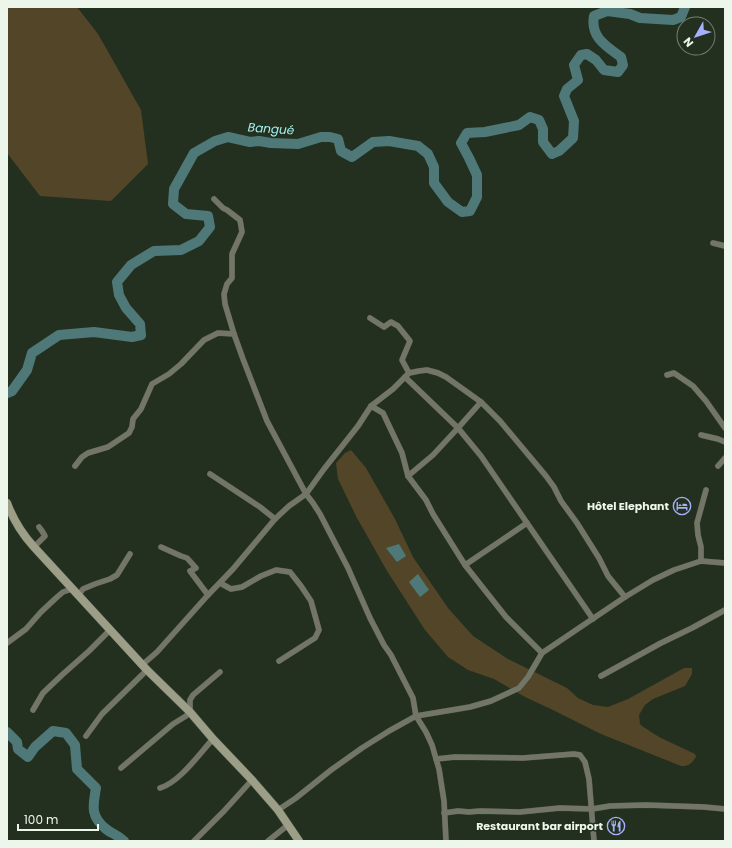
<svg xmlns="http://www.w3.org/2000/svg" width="732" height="848" viewBox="0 0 732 848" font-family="Poppins,sans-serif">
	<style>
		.green { fill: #524528 }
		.water { fill: #4f7978 }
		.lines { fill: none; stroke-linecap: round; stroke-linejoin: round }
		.river { stroke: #4f7978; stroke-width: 10 }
		.minor-casing { stroke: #3f4c3b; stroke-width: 6 }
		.secondary-casing { stroke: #3f4c3b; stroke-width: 9 }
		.minor { stroke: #737567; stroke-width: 5.5 }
		.secondary { stroke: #9c9e88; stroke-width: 8 }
		.labels { text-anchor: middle; stroke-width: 3; stroke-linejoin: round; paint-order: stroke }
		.poi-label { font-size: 11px; font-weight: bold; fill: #edf6ea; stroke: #23301f; text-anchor: end }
		.water-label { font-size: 12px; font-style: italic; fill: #a5f3f2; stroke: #23301f }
	</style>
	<rect width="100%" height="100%" fill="#23301f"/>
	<g class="green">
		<polygon points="7,7 77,7 98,34 141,110 148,164 111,201 40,196 7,153"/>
		<path d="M 351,450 L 366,468 L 395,519 L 413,557 L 448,608 L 473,636 L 508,659 L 567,688 L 578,698 L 593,705 L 608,707 L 628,699 L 684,668 L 692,668 L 692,674 L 685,686 L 653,699 L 645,705 L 639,715 L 640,724 L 642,726 L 659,737 L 695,754 L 696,757 C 692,763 688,767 681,766 L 601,734 L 555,711 L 525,697 L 494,679 L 468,670 L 448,657 L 425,630 L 387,571 L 357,518 L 338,479 L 336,463 L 345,453 Z"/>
	</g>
	<g class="water">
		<polygon points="399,544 406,556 397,562 386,548"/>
		<polygon points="418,574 429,590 420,597 409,582"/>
	</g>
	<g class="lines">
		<g class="river">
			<path d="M 7,393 L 12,391 L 27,370 L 32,353 L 59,335 L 94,332 L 132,337 L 141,335 L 140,324 L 126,308 L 119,295 L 117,282 L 131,265 L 154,251 L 181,250 L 199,241 L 210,227 L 208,216 L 186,214 L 173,204 L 174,189 L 194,153 L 215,141 L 228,137 L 250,142 L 259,141 L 271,143 L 298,144 L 321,137 L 330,137 L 338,139 L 341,151 L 352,157 L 373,142 L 389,141 L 418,146 L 428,154 L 434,167 L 434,183 L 448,202 L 462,212 L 470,211 L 477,197 L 477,175 L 469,158 L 461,143 L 467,133 L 485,132 L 519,125 L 530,117 L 539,120 L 543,129 L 543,142 L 552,154 L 559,151 L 573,138 L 574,121 L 564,96 L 567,89 L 578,80 L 574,65 L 581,55 L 587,54 L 596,60 L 604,70 L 618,72 L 623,65 L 621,57 C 606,46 590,37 594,16 L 607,11 L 630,14 L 640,18 L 673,20 L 681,17 L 685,7"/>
			<path d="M 7,732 L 17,742 L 18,749 L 28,757 L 35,747 L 53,731 L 66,733 L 75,745 L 77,769 L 96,788 C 93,806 90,816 106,829 C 112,834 117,834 124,841"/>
		</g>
		<defs>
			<g id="minor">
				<polyline points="214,199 223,208 227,210 240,220 242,232 232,254 232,278 227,284 224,294 225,304 234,334 243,359 267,421 306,494 313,503 320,514 348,568 370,618 384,645 391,655 413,698 416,716 426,732 432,745 439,769 444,801 446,841"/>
				<polyline points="713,243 725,246"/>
				<polyline points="370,318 384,327 391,322 398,326 410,341 402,360 409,373"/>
				<polyline points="667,375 674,373 693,386 706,401 725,428"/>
				<polyline points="405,377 458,428 481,402"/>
				<polyline points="371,406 383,413 402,453 408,476 426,500 433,514 465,565 506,617 542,653 625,597"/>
				<polyline points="701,435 718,439 725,442"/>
				<polyline points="75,466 82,457 88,453 108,447 129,433 132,427 133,419 141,409 152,384 169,374 181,364 204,340 218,333 234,334"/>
				<polyline points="718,466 725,458"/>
				<polyline points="210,474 260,507 275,519"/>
				<polyline points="408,476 433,455 458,428 481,456 527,523 465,565"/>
				<polyline points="527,523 593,619"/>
				<polyline points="34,547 45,536 42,531 39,527"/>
				<polyline points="161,547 181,556 187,558 196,568 190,571 208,595"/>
				<polyline points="701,561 701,547 698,535 697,523 706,490"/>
				<polyline points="220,583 231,589 242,587 261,576 276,570 290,572 301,586 311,601 319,630 315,638 279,661"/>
				<polyline points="78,596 83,589 95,584 110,579 117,575 130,554"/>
				<polyline points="7,643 26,629 41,612 56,598 63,592 72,589"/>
				<polyline points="142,665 157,652 208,595 233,569 275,519 289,506 306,494 324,469 358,426 371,406 393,389 409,373 419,371 427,370 438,373 446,377 481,402 500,421 546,476 554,487 561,501 577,523 599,558 608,576 625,597 653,580 674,570 701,561 725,563"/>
				<polyline points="601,676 661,643 692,628 725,610"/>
				<polyline points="33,710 43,693 63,674 89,651 110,630"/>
				<polyline points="86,736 102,714 147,670"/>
				<polyline points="436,759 455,757 523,758 574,754 580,755 585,762 589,779 594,841"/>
				<polyline points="121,768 173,724 186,716 190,712 190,700 193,695 220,672"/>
				<path d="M 160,788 C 180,782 199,754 213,739"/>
				<polyline points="278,810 296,798 331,770 362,748 389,731 416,716 470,707 491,701 519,688 528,677 542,653"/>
				<polyline points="444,813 458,811 469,812 480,811 520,812 560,808 592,809 610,806 646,805 704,807 725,809"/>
				<polyline points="194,841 224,811 252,780"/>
				<polyline points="268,841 288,825"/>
			</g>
			<path id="secondary" d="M 7,503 C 13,519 22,534 34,547 L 147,670 L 190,712 L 213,739 L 252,780 L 278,810 L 299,841"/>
		</defs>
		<use href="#minor" class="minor-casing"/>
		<use href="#secondary" class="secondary-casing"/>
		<use href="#minor" class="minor"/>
		<use href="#secondary" class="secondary"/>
	</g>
	<defs>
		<symbol id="hotel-ring" viewBox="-11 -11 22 22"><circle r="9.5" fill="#23301f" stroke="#a5b1fc" stroke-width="1.5"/><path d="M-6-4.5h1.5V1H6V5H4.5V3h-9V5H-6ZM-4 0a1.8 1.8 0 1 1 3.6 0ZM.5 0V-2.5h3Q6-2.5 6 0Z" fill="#a5b1fc"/></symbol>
		<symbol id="restaurant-ring" viewBox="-11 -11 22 22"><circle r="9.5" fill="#23301f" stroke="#a5b1fc" stroke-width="1.5"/><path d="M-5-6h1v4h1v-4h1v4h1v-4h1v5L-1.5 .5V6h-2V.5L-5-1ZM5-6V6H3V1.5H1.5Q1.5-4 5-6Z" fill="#a5b1fc"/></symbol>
	</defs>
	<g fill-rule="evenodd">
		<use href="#hotel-ring" x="672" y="496" width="20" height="20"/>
		<use href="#restaurant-ring" x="606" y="816" width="20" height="20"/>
	</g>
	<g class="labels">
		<g class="poi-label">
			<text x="669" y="510">Hôtel Elephant</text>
			<text x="603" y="830">Restaurant bar airport</text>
		</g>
		<g class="water-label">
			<text transform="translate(271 129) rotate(4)" y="4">Bangué</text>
		</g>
	</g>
	<rect width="732" height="848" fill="none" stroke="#edf6ea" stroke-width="16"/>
	<g transform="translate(696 36) rotate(231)"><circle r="19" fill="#23301f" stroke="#747f70"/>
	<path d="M0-3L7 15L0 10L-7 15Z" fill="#a5b1fc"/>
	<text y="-6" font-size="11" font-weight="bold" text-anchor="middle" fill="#edf6ea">N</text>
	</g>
	<path d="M18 824v6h80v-6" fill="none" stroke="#edf6ea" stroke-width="2"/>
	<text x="24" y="824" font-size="12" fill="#edf6ea" stroke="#23301f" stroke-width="3" paint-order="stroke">100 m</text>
</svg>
